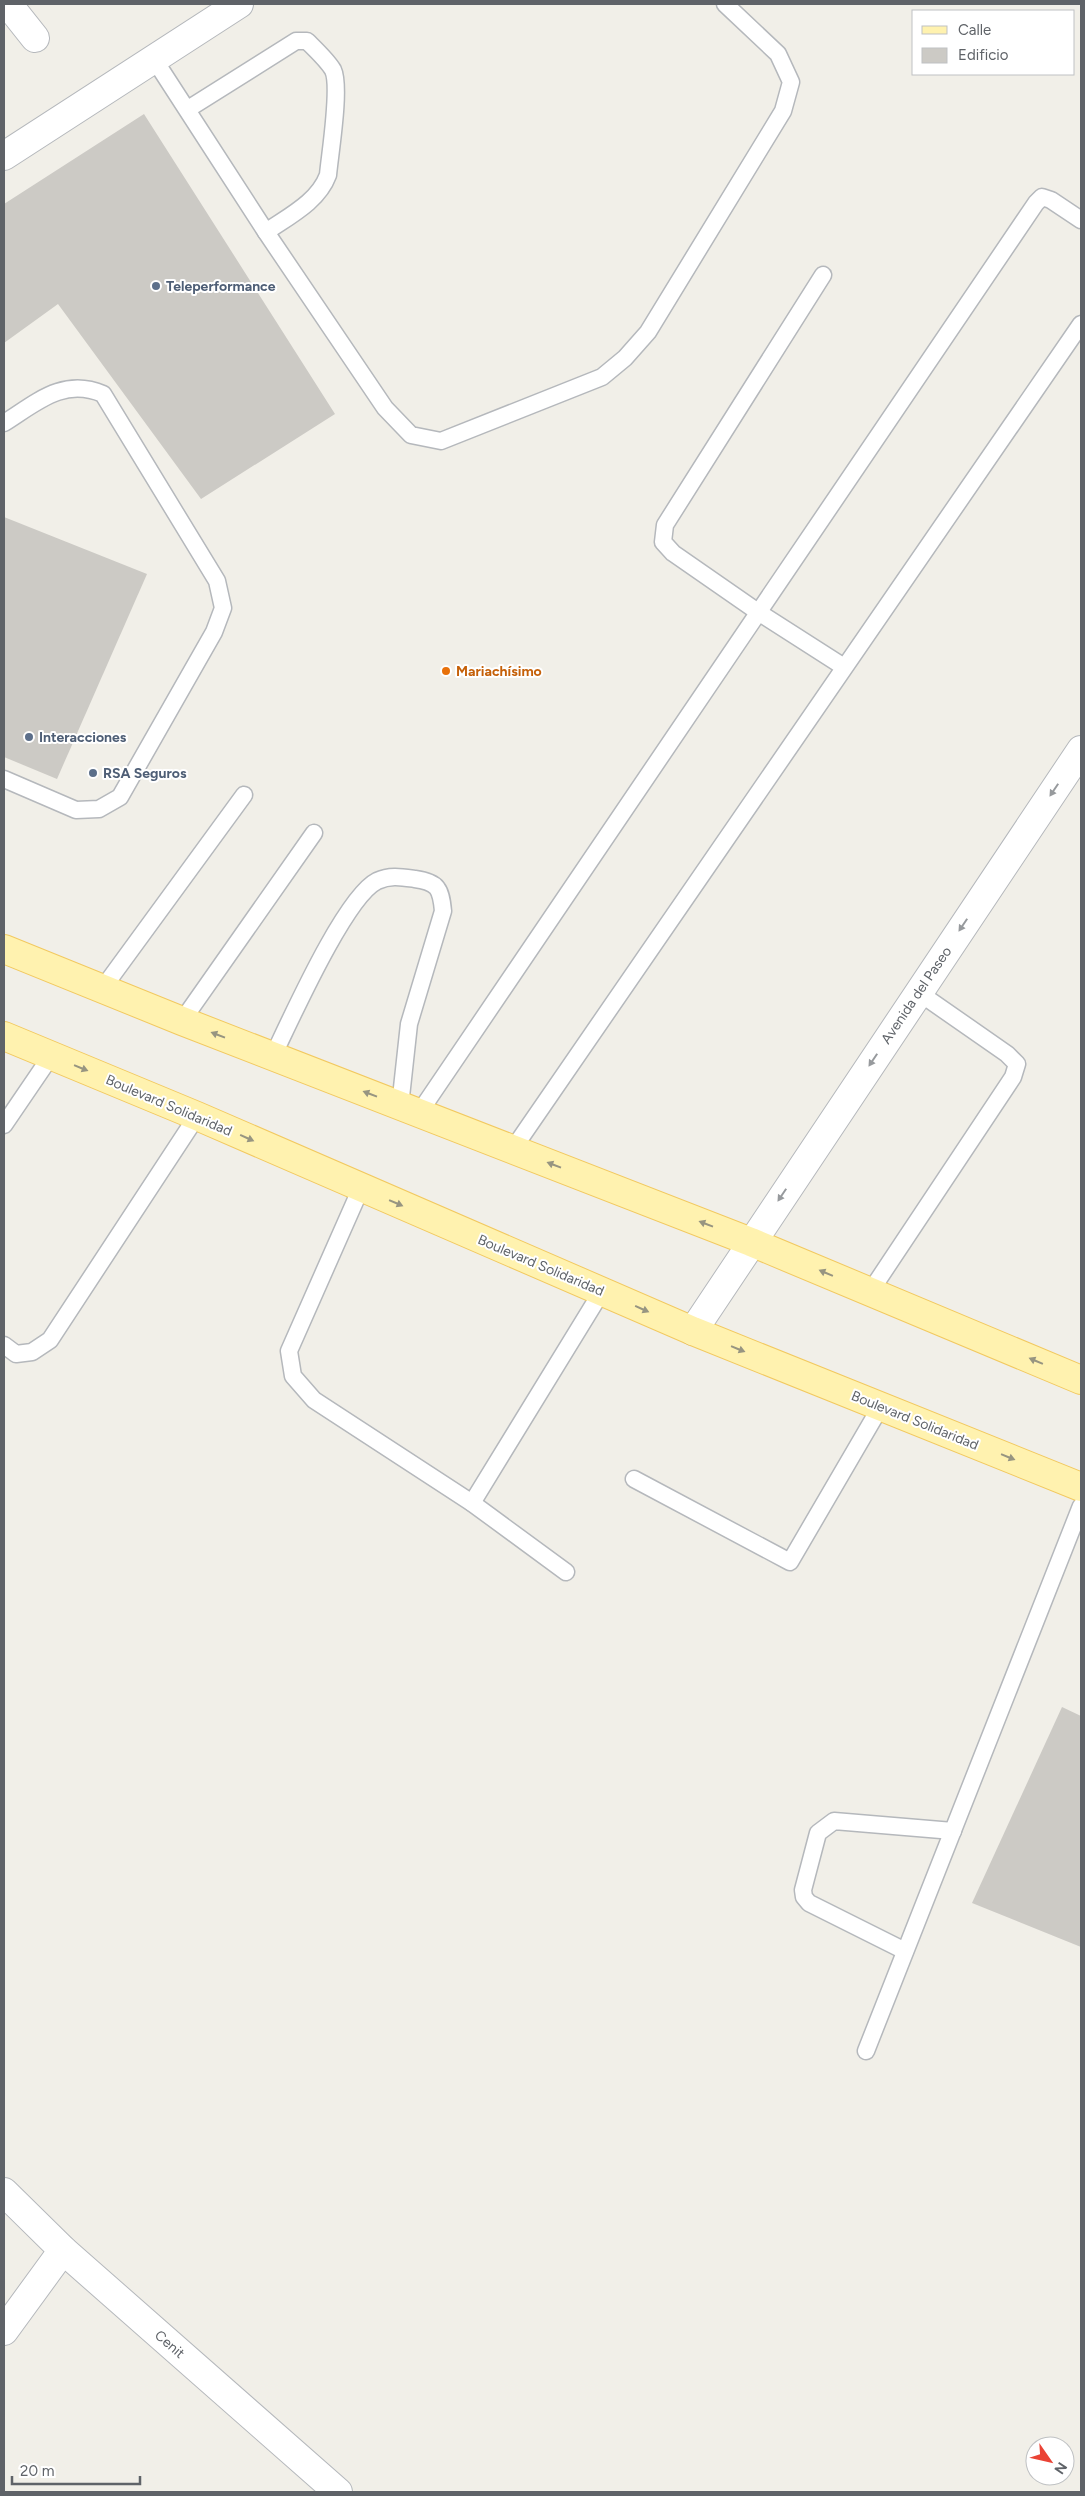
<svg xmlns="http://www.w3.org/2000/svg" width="1085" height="2496" viewBox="0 0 1085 2496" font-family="Figtree,sans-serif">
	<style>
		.building { fill: #cccac5 }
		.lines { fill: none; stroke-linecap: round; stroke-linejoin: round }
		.service-casing { stroke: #b5b8bc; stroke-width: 19 }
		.minor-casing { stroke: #b5b8bc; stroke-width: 30 }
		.primary-casing { stroke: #f2c960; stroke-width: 30 }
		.service { stroke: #fff; stroke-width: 16 }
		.minor { stroke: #fff; stroke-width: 28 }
		.primary { stroke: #fff2af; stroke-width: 28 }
		.oneway { fill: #979a9d }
		.oneway2 { fill: #979581 }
		.service-dot { fill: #5c6f8a; stroke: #fff; stroke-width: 2 }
		.food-dot { fill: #e8710a; stroke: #fff; stroke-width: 2 }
		.labels { text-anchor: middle; stroke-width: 4; stroke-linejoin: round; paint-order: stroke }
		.service-label { font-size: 14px; font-weight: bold; fill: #4e5e75; stroke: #fff; text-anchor: start }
		.food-label { font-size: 14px; font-weight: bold; fill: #c56008; stroke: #fff; text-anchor: start }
		.street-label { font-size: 14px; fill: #5f6368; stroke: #fff }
	</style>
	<rect width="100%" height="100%" fill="#f1efe8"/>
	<g class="building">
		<polygon points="144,114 335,414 201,499 58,304 4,343 4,204"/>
		<polygon points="4,517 147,574 57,779 4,757"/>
		<polygon points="1062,1707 1081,1716 1081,1947 972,1903"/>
	</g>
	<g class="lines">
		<defs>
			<g id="service">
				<polyline points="154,59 266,232 385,408 411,435 441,441 602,377 625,358 648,332 783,111 791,82 778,54 725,4"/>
				<path d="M 188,109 L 296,41 L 307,41 C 315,49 327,60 333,70 C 341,87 330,153 328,175 C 318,202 289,216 266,232"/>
				<polyline points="823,275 665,525 663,542 673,553 758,612 844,667"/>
				<path d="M 4,423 C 36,403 63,377 103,394 L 217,581 L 223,608 L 214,632 L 120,797 L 99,809 L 76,810 L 4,779"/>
				<polyline points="103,988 244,795"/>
				<polyline points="182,1021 314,833"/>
				<path d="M 273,1056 C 291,1019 345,897 377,881 C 390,875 401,877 415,879 C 438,882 441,889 443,911 L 409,1024 L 400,1106"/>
				<polyline points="419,1113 1036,203 1042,197 1051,200 1081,220"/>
				<polyline points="4,1125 51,1056"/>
				<polyline points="513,1149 1081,324"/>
				<polyline points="361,1188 289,1351 293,1376 314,1400 472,1503 566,1572"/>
				<polyline points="870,1292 1013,1077 1017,1064 1007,1054 918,992"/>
				<polyline points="4,1345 16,1354 32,1352 50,1340 197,1116"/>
				<polyline points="634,1479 790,1562 881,1406"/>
				<polyline points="472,1503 602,1291"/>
				<polyline points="905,1951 809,1903 804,1897 803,1890 818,1833 834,1821 953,1831"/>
				<polyline points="866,2051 1081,1506"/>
			</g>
			<g id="minor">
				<polyline points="8,4 35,38"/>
				<polyline points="4,156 239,4"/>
				<polyline points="693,1331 1081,750"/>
				<polyline points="4,2192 63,2250 338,2492"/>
				<polyline points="4,2331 63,2250"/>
			</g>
			<g id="primary">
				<polyline points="4,949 182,1021 751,1242 1081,1380"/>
				<polyline points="4,1036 197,1116 693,1331 1081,1487"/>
			</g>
		</defs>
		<use href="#service" class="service-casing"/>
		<use href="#minor" class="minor-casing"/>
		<use href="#primary" class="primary-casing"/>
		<use href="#service" class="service"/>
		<use href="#minor" class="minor"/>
		<use href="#primary" class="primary"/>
	</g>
	<defs><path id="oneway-solid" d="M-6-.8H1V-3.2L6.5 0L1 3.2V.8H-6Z" transform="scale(1.25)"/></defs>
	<g class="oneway">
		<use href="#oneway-solid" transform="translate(1054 790) rotate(124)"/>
		<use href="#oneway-solid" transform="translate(963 925) rotate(124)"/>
		<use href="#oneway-solid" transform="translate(873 1060) rotate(124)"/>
		<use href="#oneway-solid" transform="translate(782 1195) rotate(124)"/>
	</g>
	<g class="oneway2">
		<use href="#oneway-solid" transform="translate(218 1035) rotate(-159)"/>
		<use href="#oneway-solid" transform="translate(81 1068) rotate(22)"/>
		<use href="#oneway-solid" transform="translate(370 1094) rotate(-159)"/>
		<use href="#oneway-solid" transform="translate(247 1138) rotate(24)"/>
		<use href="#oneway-solid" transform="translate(554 1165) rotate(-159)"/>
		<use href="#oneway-solid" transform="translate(396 1203) rotate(23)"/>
		<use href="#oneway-solid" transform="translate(706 1224) rotate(-159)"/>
		<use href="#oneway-solid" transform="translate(826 1273) rotate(-157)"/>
		<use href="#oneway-solid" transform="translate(642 1309) rotate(24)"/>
		<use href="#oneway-solid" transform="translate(738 1349) rotate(22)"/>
		<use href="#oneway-solid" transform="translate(1036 1361) rotate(-157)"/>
		<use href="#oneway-solid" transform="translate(1008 1457) rotate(22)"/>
	</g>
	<g class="service-dot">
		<circle cx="156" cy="286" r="5"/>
		<circle cx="29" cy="737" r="5"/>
		<circle cx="93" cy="773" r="5"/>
	</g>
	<circle class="food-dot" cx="446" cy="671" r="5"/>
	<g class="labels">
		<g class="service-label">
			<text x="166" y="291">Teleperformance</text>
			<text x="39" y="742">Interacciones</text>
			<text x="103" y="778">RSA Seguros</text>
		</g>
		<g class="food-label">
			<text x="456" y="676">Mariachísimo</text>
		</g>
		<g class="street-label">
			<text transform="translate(916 995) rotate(-56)" y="5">Avenida del Paseo</text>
			<text transform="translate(169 1105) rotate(23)" y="5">Boulevard Solidaridad</text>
			<text transform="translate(541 1265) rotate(23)" y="5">Boulevard Solidaridad</text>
			<text transform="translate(915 1420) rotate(22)" y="5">Boulevard Solidaridad</text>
			<text transform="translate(170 2344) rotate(41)" y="5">Cenit</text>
		</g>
	</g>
	<rect width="1085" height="2496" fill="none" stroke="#5f6368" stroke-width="10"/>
	<rect x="912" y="10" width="162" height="65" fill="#ffffff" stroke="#bfc1c3"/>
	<rect x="922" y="26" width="25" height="8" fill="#fff2af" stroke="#bfc1c3"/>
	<text x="958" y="35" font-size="15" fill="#5f6368">Calle</text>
	<rect x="922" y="48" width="25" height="15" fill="#cccac5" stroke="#bfc1c3"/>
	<text x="958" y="60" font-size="15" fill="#5f6368">Edificio</text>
	<g transform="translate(1050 2461) rotate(124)"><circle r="24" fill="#ffffff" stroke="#bfc1c3"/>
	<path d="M0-4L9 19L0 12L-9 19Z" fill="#ea4335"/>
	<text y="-8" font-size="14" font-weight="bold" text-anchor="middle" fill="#5f6368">N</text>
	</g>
	<path d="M12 2476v8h128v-8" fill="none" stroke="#5f6368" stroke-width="2.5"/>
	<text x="20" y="2476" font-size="15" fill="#5f6368" stroke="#ffffff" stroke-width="4" paint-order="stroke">20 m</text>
</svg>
